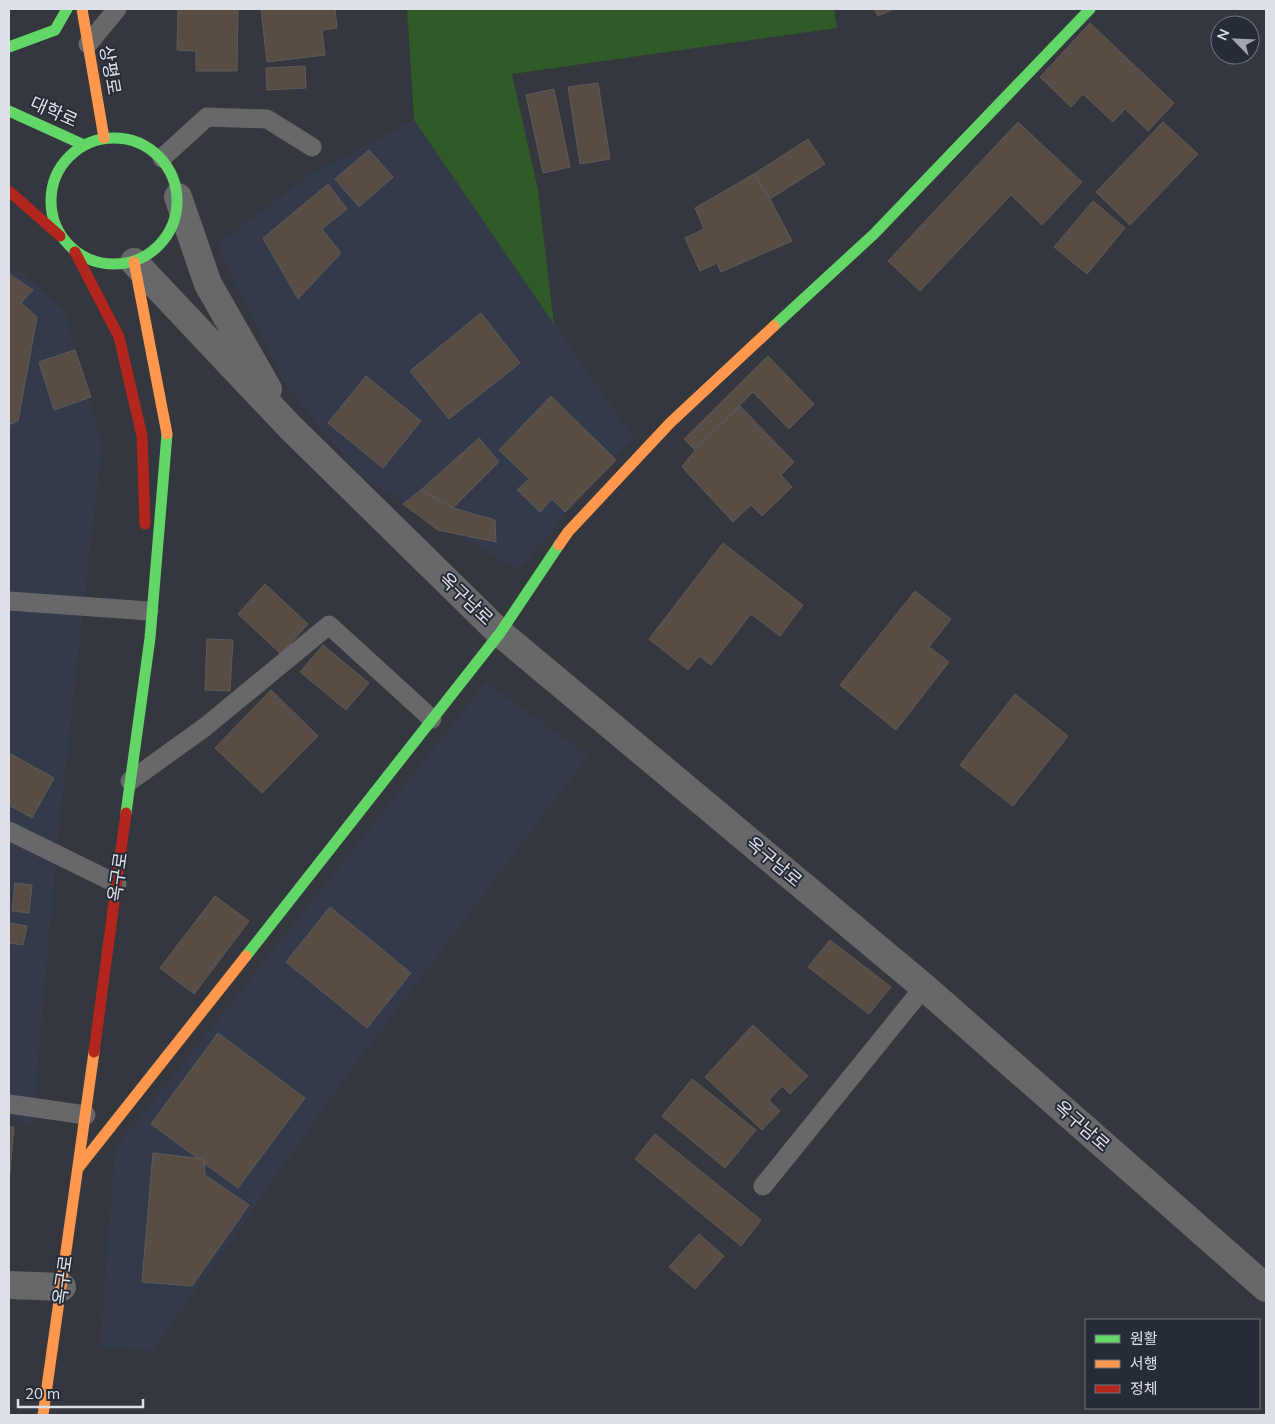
<svg xmlns="http://www.w3.org/2000/svg" width="1275" height="1424" viewBox="0 0 1275 1424" font-family="Mulish,'Noto Sans KR',sans-serif">
	<style>
		.built { fill: #333b4a }
		.green { fill: #305a27 }
		.building { fill: #574d44; stroke: #5c5b5c }
		.lines { fill: none; stroke-linecap: round; stroke-linejoin: round }
		.lane { stroke: #68686a; stroke-width: 19 }
		.street { stroke: #68686a; stroke-width: 28 }
		.fast { stroke: #63d668; stroke-width: 11 }
		.slow { stroke: #ff974d; stroke-width: 11 }
		.jam { stroke: #b3261e; stroke-width: 11 }
		.labels { text-anchor: middle; stroke-width: 4; stroke-linejoin: round; paint-order: stroke }
		.street-label { font-size: 18px; fill: #dde1e7; stroke: #262c37 }
	</style>
	<rect width="100%" height="100%" fill="#34373d"/>
	<g class="built">
		<polygon points="414,120 633,437 518,570 361,477 284,383 217,244 307,177"/>
		<polygon points="9,261 64,310 102,445 59,826 32,1127 9,1117"/>
		<polygon points="486,682 588,756 340,1085 153,1351 100,1347 115,1149"/>
	</g>
	<polygon class="green" points="407,9 834,9 837,28 512,74 538,190 554,324 414,120"/>
	<g class="building">
		<polygon points="178,9 238,9 237,71 196,71 196,51 177,50"/>
		<polygon points="261,9 335,9 337,28 322,30 325,55 267,62"/>
		<polygon points="874,9 894,9 878,16"/>
		<polygon points="1090,23 1174,103 1148,131 1125,109 1113,122 1083,94 1071,107 1040,77"/>
		<polygon points="305,66 306,88 267,90 266,68"/>
		<polygon points="598,83 610,159 580,164 568,87"/>
		<polygon points="554,89 570,167 543,173 526,95"/>
		<polygon points="1018,122 1082,182 1042,225 1011,195 920,291 888,261"/>
		<polygon points="1163,122 1198,154 1130,225 1096,192"/>
		<polygon points="808,139 825,164 770,199 754,174"/>
		<polygon points="369,150 393,177 359,207 335,179"/>
		<polygon points="754,174 770,199 792,241 721,272 717,263 700,271 685,238 704,229 695,208"/>
		<polygon points="328,184 347,209 322,229 341,253 298,299 263,238"/>
		<polygon points="1093,201 1125,228 1087,274 1054,247"/>
		<polygon points="9,274 33,290 21,303 37,317 18,421 9,425"/>
		<polygon points="481,313 520,363 449,419 410,371"/>
		<polygon points="75,350 91,397 54,410 39,362"/>
		<polygon points="768,356 814,404 789,429 753,392 695,450 684,439"/>
		<polygon points="366,376 421,421 383,468 328,423"/>
		<polygon points="551,396 616,460 565,512 552,499 540,512 517,490 529,479 499,450"/>
		<polygon points="740,406 794,462 781,475 792,487 762,516 751,505 733,522 682,467 695,450"/>
		<polygon points="479,438 499,462 453,508 421,490"/>
		<polygon points="421,490 453,508 495,520 496,542 438,530 403,504"/>
		<polygon points="723,543 803,605 780,636 751,614 711,665 699,656 688,670 649,639"/>
		<polygon points="265,584 308,624 281,654 238,614"/>
		<polygon points="915,591 951,619 929,647 949,662 896,730 840,685"/>
		<polygon points="207,639 233,640 230,691 205,690"/>
		<polygon points="323,645 369,683 346,710 300,672"/>
		<polygon points="271,690 318,736 262,793 215,748"/>
		<polygon points="1015,694 1068,736 1013,806 960,765"/>
		<polygon points="9,753 54,778 32,818 9,805"/>
		<polygon points="15,883 32,885 29,913 12,911"/>
		<polygon points="215,896 249,921 194,994 160,968"/>
		<polygon points="330,907 411,973 367,1028 286,962"/>
		<polygon points="9,923 27,926 23,945 9,943"/>
		<polygon points="830,940 891,987 869,1014 808,967"/>
		<polygon points="753,1025 808,1076 790,1094 782,1086 769,1100 780,1111 762,1130 705,1077"/>
		<polygon points="218,1033 305,1098 238,1188 151,1124"/>
		<polygon points="692,1079 756,1130 725,1168 662,1116"/>
		<polygon points="9,1127 14,1127 9,1183"/>
		<polygon points="655,1134 761,1220 741,1246 635,1159"/>
		<polygon points="153,1153 204,1159 205,1175 249,1205 192,1286 142,1282"/>
		<polygon points="699,1234 724,1256 695,1289 669,1267"/>
	</g>
	<g class="lines">
		<g class="lane">
			<polyline points="88,44 117,9"/>
			<polyline points="162,158 207,117 267,119 312,147"/>
			<polyline points="9,601 149,611"/>
			<polyline points="130,781 205,727 329,625 432,719"/>
			<polyline points="9,831 117,884"/>
			<polyline points="9,1104 86,1115"/>
			<polyline points="763,1186 924,987"/>
		</g>
		<g class="street">
			<polyline points="178,197 208,284 268,389"/>
			<polyline points="134,262 290,427 500,633 924,987 1266,1288"/>
			<polyline points="9,1285 62,1287"/>
		</g>
		<g class="fast">
			<polyline points="9,47 55,30 67,9"/>
			<polyline points="9,111 84,145"/>
			<circle cx="114" cy="201" r="63"/>
			<polyline points="774,326 874,234 1090,9"/>
			<polyline points="126,813 150,638 167,434"/>
			<polyline points="246,956 500,633 559,545"/>
		</g>
		<g class="slow">
			<polyline points="82,9 104,138"/>
			<polyline points="134,262 167,434"/>
			<polyline points="559,545 568,532 670,423 774,326"/>
			<polyline points="79,1167 246,956"/>
			<polyline points="43,1415 94,1052"/>
		</g>
		<g class="jam">
			<polyline points="9,191 60,236"/>
			<polyline points="75,252 119,337 142,436 145,524"/>
			<polyline points="94,1052 126,813"/>
		</g>
	</g>
	<g class="labels">
		<g class="street-label">
			<text transform="translate(110 70) rotate(80)" y="6">상평로</text>
			<text transform="translate(54 112) rotate(24)" y="6">대학로</text>
			<text transform="translate(466 599) rotate(44)" y="6">옥구남로</text>
			<text transform="translate(774 862) rotate(40)" y="6">옥구남로</text>
			<text transform="translate(118 877) rotate(-82)" y="6">옥구로</text>
			<text transform="translate(1082 1126) rotate(41)" y="6">옥구남로</text>
			<text transform="translate(63 1280) rotate(-82)" y="6">옥구로</text>
		</g>
	</g>
	<rect width="1275" height="1424" fill="none" stroke="#dde1e7" stroke-width="20"/>
	<rect x="1085" y="1319" width="175" height="90" fill="#262c37" stroke="#6f747d"/>
	<rect x="1095" y="1335" width="25" height="8" fill="#63d668" stroke="#6f747d"/>
	<text x="1130" y="1344" font-size="15" fill="#dde1e7">원활</text>
	<rect x="1095" y="1360" width="25" height="8" fill="#ff974d" stroke="#6f747d"/>
	<text x="1130" y="1369" font-size="15" fill="#dde1e7">서행</text>
	<rect x="1095" y="1385" width="25" height="8" fill="#b3261e" stroke="#6f747d"/>
	<text x="1130" y="1394" font-size="15" fill="#dde1e7">정체</text>
	<g transform="translate(1235 40) rotate(294)"><circle r="24" fill="#262c37" stroke="#6f747d"/>
	<path d="M0-4L9 19L0 12L-9 19Z" fill="#a2a6ac"/>
	<text y="-8" font-size="14" font-weight="bold" text-anchor="middle" fill="#dde1e7">N</text>
	</g>
	<path d="M18 1399v8h125v-8" fill="none" stroke="#dde1e7" stroke-width="2.5"/>
	<text x="25" y="1399" font-size="15" fill="#dde1e7" stroke="#262c37" stroke-width="4" paint-order="stroke">20 m</text>
</svg>
